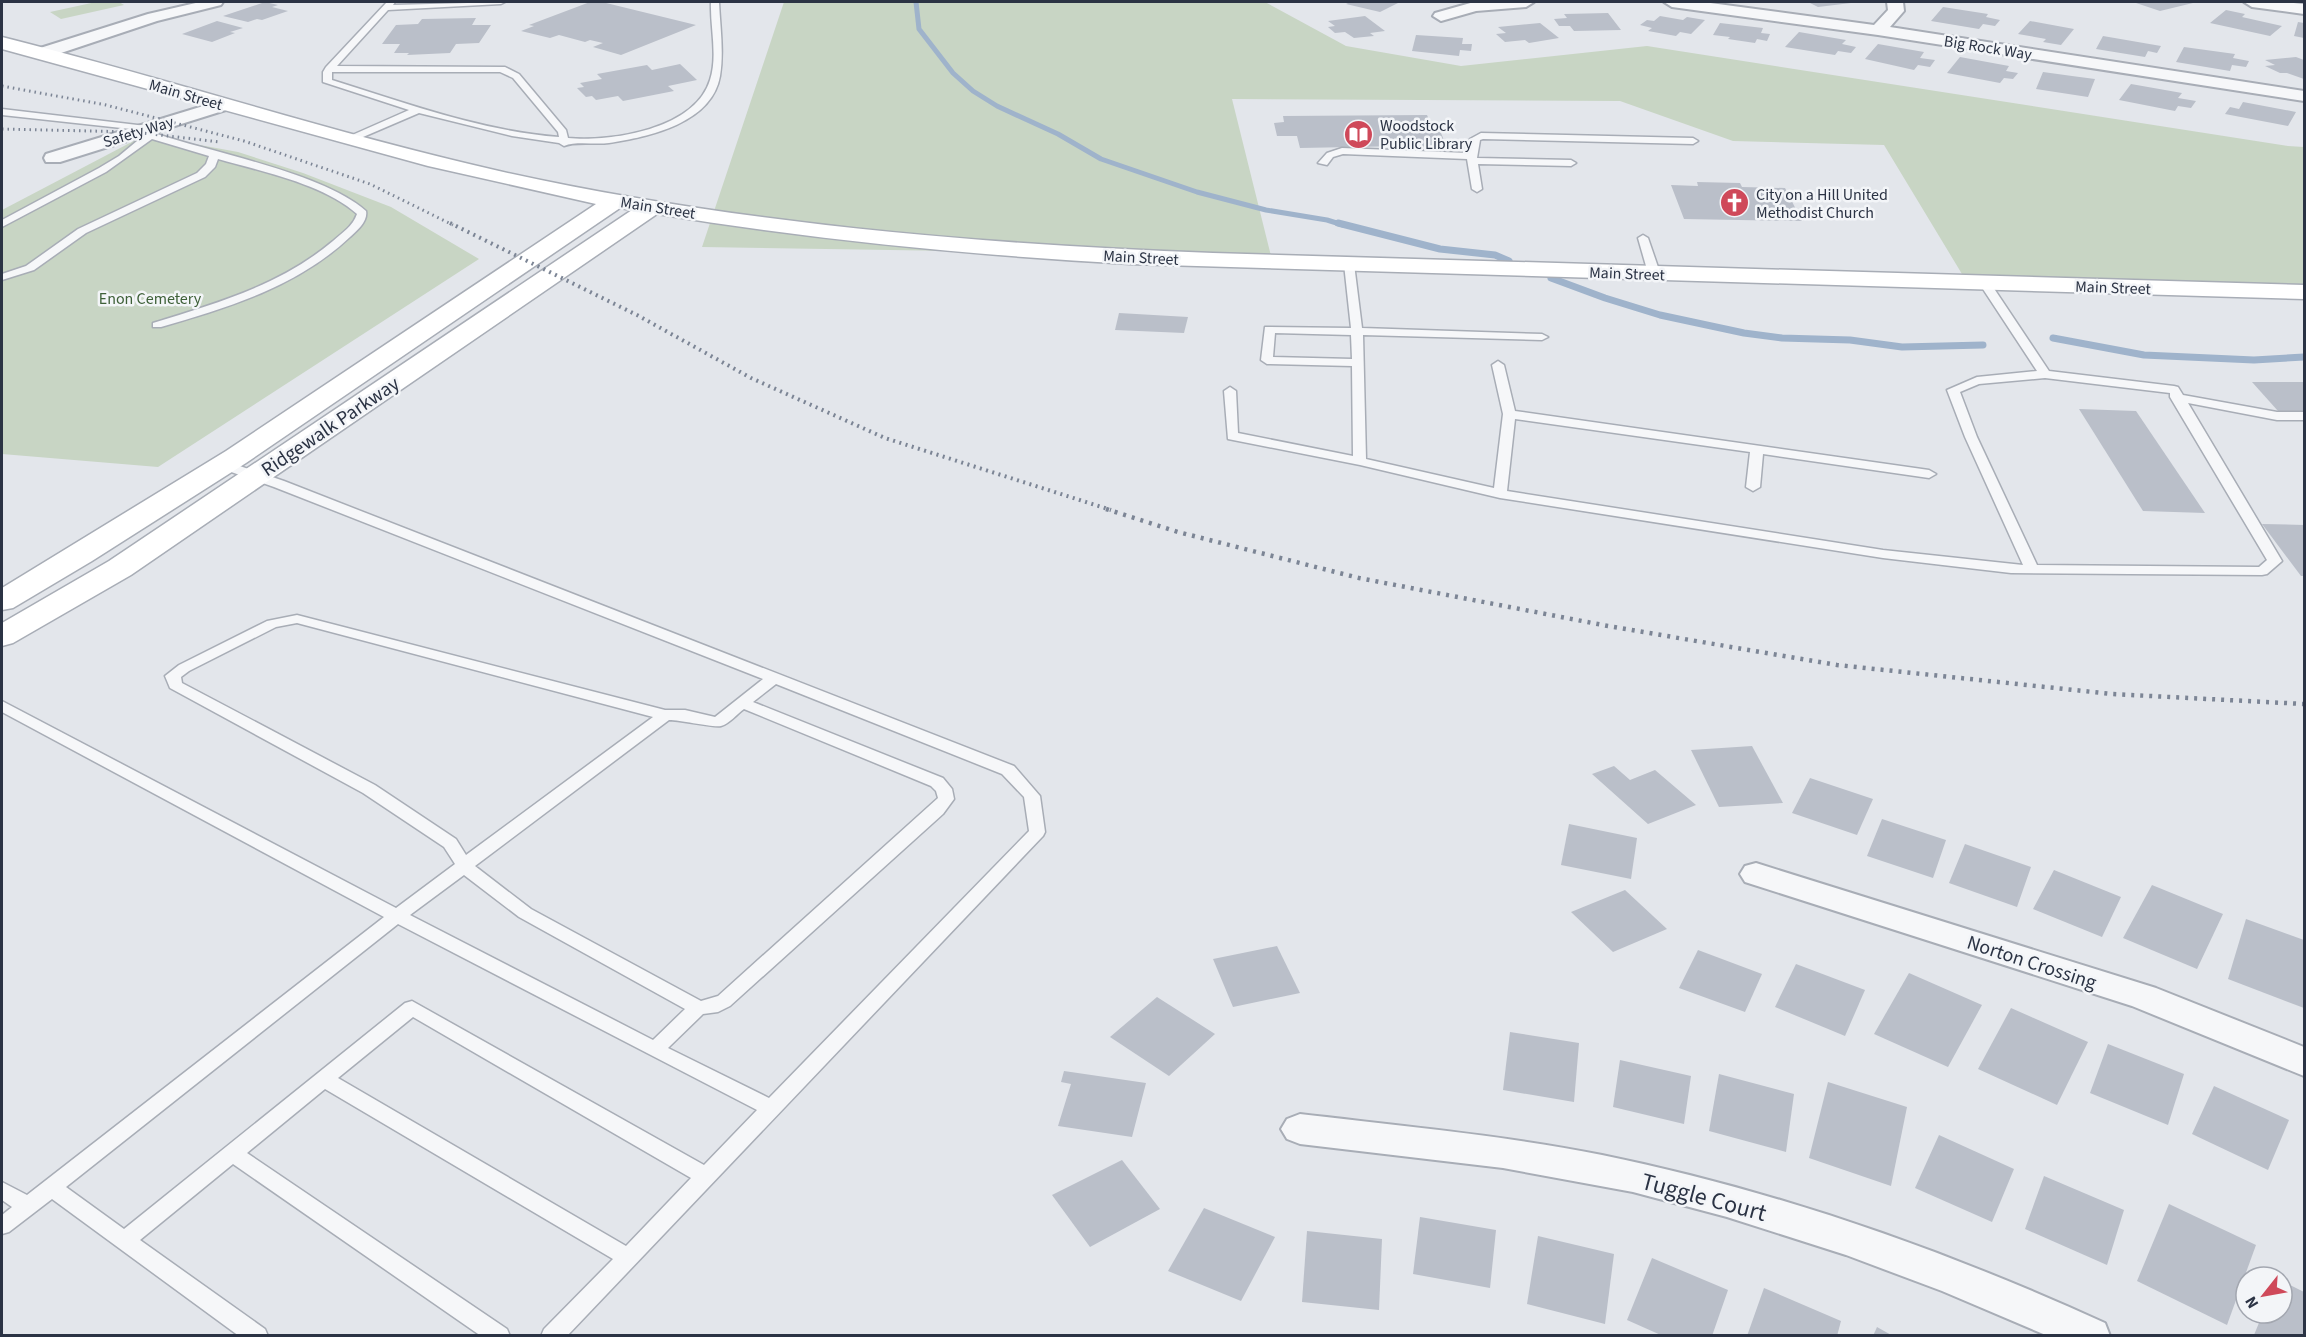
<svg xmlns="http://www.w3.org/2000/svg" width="2306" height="1337" viewBox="0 0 2306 1337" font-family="'Source Sans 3',sans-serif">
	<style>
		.green { fill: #c8d5c4 }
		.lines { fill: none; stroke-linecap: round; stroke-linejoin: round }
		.stream-far1 { stroke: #9fb3cb; stroke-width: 5 }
		.stream { stroke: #9fb3cb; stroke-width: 7 }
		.building { fill: #babfc9 }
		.lane-casing { stroke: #a8adb6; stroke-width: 3 }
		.street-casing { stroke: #a8adb6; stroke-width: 4 }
		.secondary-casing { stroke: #a8adb6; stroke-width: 3 }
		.lane { fill: #f6f7f9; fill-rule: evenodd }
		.street { fill: #f6f7f9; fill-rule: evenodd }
		.secondary { fill: #fff; fill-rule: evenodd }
		.rail-far2 { stroke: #7c8595; stroke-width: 3; stroke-dasharray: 1.5 4; stroke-linecap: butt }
		.rail-far1 { stroke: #7c8595; stroke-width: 4; stroke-dasharray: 2 4.5; stroke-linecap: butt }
		.rail { stroke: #7c8595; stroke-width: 4.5; stroke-dasharray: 3 6; stroke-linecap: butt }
		.labels { text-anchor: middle; stroke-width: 5; stroke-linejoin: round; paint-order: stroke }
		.far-street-label { font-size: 16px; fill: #2b3344; stroke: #f3f5f8 }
		.far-poi-label { font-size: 16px; fill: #2b3344; stroke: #f3f5f8; text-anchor: start }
		.far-park-label { font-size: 16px; fill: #3e6038; stroke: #f3f5f8 }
		.street-label { font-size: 20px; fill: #2b3344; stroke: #f3f5f8 }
		.near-street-label { font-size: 24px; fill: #2b3344; stroke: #f3f5f8 }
	</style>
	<rect width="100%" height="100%" fill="#e3e6eb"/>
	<g class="green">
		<polygon points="96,2 119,2 124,5 61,19 50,12"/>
		<polygon points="784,2 1265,2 1346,46 1461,66 1647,46 2288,146 2304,147 2304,289 1965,279 1884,145 1733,141 1620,101 1232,99 1271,256 702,247"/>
		<polygon points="145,135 238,152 303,173 391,207 479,259 158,467 2,454 2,210"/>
	</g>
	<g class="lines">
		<polyline class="stream-far1" points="916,2 919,29 953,73 973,91 997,106 1058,134 1101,159 1197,192 1266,210 1327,220 1343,225"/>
		<g class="stream">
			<polyline points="1338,223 1440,249 1495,255 1509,261"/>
			<polyline points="1551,278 1605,298 1660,315 1744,333 1782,338 1850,340 1902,347 1983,345"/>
			<polyline points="2053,338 2144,355 2254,360 2304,357"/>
		</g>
	</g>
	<g class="building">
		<polygon points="265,2 278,5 272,7 288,11 262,20 257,19 248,22 223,16"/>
		<polygon points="590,2 602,2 696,25 621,55 593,47 603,43 590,40 585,42 559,35 550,38 521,31 534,26 529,25"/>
		<polygon points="1350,2 1400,2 1380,12 1346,4"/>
		<polygon points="1808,2 1850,2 1851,3 1818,7"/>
		<polygon points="2133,2 2189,2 2193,3 2160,11"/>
		<polygon points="1943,7 1988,14 1986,17 2000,20 1995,26 1983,24 1979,29 1931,21"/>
		<polygon points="2226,10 2245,14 2242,17 2282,26 2270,36 2210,23"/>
		<polygon points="1608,13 1621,30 1574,31 1570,26 1559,26 1554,19 1567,18 1564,14"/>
		<polygon points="1365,16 1385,31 1370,33 1374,36 1354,38 1345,32 1335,33 1328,27 1335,26 1328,21"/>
		<polygon points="1660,16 1683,20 1687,17 1705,20 1691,34 1680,32 1676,36 1648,31 1652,28 1640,25 1647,20 1654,21"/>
		<polygon points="476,18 472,25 491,25 479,43 456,44 450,53 407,55 409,53 394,53 400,44 382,44 396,25 418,24 422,19"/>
		<polygon points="217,21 243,28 230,32 235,33 212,42 182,34"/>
		<polygon points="2030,21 2074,29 2061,45 2043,42 2046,39 2018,34"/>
		<polygon points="2298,22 2304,23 2304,38 2294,36"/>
		<polygon points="1540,23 1559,38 1529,43 1525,40 1505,42 1496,34 1506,33 1498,27"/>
		<polygon points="1720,23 1763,28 1761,33 1770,34 1767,41 1757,39 1755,43 1728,39 1730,37 1713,35"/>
		<polygon points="1799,32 1846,40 1842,44 1856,47 1851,53 1838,51 1835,55 1785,47"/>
		<polygon points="1416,35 1463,38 1462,44 1472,44 1471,51 1460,50 1459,56 1412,51"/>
		<polygon points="2103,36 2161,46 2157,53 2148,51 2145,57 2096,49"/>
		<polygon points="1878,44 1924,52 1920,58 1935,60 1930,67 1918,65 1914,70 1865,59"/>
		<polygon points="2184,47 2235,54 2233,58 2249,61 2246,67 2232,65 2230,71 2176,62"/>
		<polygon points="1960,57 2009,66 2006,71 2018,73 2013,79 2004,78 2000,83 1947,73"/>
		<polygon points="2296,57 2304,60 2304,79 2287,73 2280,73 2265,66 2275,65 2265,60"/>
		<polygon points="680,64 697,80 668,86 674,91 623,101 618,96 596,100 592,96 586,97 577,88 584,87 580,83 602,79 597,74 647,65 652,70"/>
		<polygon points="2043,72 2072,76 2095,79 2088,97 2036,89"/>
		<polygon points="2131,84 2182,93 2178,98 2196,101 2191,108 2178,106 2175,111 2119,100"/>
		<polygon points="2243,102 2296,112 2288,126 2225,114 2230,107 2239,109"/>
		<polygon points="1427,115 1430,122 1447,122 1451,133 1441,133 1448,150 1406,151 1404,146 1300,148 1297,136 1277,136 1274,123 1284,122 1283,116"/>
		<polygon points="1697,182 1740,183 1742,187 1785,188 1802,221 1684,219 1671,185 1698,186"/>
		<polygon points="1119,313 1188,317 1184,333 1115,330"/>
		<polygon points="2252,382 2304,382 2304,411 2278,411"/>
		<polygon points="2079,409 2136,411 2205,513 2143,511"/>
		<polygon points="2262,524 2304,525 2304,576 2301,576"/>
		<polygon points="1752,746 1783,803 1719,807 1691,750"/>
		<polygon points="1614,766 1630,780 1655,770 1696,805 1648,824 1592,774"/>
		<polygon points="1810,778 1873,799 1857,835 1792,813"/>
		<polygon points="1882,819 1946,840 1933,878 1867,856"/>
		<polygon points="1569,824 1637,838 1631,879 1561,865"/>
		<polygon points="1965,844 2031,867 2017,907 1949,883"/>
		<polygon points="2054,870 2121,897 2102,937 2033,909"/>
		<polygon points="2152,885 2223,914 2197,969 2123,938"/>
		<polygon points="1625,890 1667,929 1613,952 1571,912"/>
		<polygon points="2246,919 2304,940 2304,1008 2228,979"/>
		<polygon points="1277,946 1300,993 1233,1007 1213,959"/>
		<polygon points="1698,950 1762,974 1745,1012 1679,988"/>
		<polygon points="1796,964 1865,990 1845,1036 1775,1007"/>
		<polygon points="1909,973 1982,1005 1948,1067 1874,1034"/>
		<polygon points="1157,997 1215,1034 1169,1076 1110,1037"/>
		<polygon points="2011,1008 2088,1042 2057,1105 1978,1069"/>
		<polygon points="1510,1032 1579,1043 1574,1102 1503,1090"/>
		<polygon points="2108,1044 2184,1074 2168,1125 2090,1093"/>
		<polygon points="1620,1060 1691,1076 1684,1124 1613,1107"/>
		<polygon points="1064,1071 1146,1083 1132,1137 1058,1126 1071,1084 1061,1082"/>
		<polygon points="1719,1074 1794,1094 1786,1152 1709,1131"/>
		<polygon points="1828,1082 1907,1107 1891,1186 1809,1158"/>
		<polygon points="2214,1086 2289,1120 2268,1170 2192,1134"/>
		<polygon points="1939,1135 2014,1169 1992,1222 1915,1188"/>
		<polygon points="1122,1160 1160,1209 1090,1247 1052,1195"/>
		<polygon points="2044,1176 2124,1210 2107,1265 2025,1229"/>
		<polygon points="2169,1204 2256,1245 2227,1325 2137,1281"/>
		<polygon points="1204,1208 1275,1237 1241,1301 1168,1271"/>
		<polygon points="1420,1217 1496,1230 1490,1288 1413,1274"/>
		<polygon points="1307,1231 1382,1239 1379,1310 1302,1302"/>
		<polygon points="1538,1236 1614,1254 1605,1324 1527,1304"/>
		<polygon points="1652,1258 1728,1290 1712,1336 1663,1336 1627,1320"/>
		<polygon points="2282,1281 2304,1292 2304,1336 2256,1336 2254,1335 2263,1313 2282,1313"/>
		<polygon points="1764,1288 1841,1321 1837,1336 1747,1336"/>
		<polygon points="1877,1327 1893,1336 1873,1336"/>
	</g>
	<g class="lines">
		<defs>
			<g id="lane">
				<path d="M 387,2 L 395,2 L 393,5 L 505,2 L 501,4 L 388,10 L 337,66 L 505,67 L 519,74 L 566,130 L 568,138 C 612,142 695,129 710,80 C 718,56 710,27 711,2 L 719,2 C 720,26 724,52 720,76 C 712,123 649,137 609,143 C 595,145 576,141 564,146 L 559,143 L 512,136 L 419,113 L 356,140 L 350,140 L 350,136 L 409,110 L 323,82 L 323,72 L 326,67 ZM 332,72 L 500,72 L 513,78 L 558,132 L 559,137 C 481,131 406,103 332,80 Z"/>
				<path d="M 2,109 L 146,126 L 149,127 L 150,131 L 154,127 L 160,127 L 162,129 L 157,134 C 214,153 323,173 366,211 C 368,221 358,230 350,237 C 297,287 229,307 161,327 L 153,327 L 153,323 C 217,303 281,285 333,241 C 342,233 353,226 357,214 C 324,184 260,171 218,159 L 215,167 L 205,177 L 86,233 L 34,270 L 2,280 L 2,274 L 26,266 L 78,229 L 197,173 L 206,164 L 209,156 L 152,139 L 106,172 L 2,227 L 2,220 L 99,168 L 119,156 L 149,131 L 2,115 Z"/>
				<polygon points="1481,133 1693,138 1698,141 1693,144 1483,139 1480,140 1477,158 1571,160 1576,163 1571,166 1478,164 1482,189 1477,192 1472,189 1467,159 1343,154 1333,157 1327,165 1318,163 1327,153 1342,148 1468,153 1470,139"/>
				<polygon points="1643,235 1648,238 1660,273 1658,275 1654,276 1648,273 1638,238"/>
				<path d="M 1349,261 L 1354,264 L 1362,328 L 1542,334 L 1548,337 L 1542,340 L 1363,335 L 1366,459 L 1494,488 L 1503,414 L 1492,365 L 1498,361 L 1504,365 L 1515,411 L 1929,470 L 1936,474 L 1929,478 L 1763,454 L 1760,487 L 1753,491 L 1746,487 L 1750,452 L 1515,419 L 1507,491 L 1883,550 L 2023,565 L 1965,437 L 1947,390 L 1977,377 L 2037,371 L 1979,283 L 1985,280 L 1989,281 L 2049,371 L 2174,386 L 2178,387 L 2183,395 L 2277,412 L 2304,412 L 2304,420 L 2277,420 L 2188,403 L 2282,561 L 2267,574 L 2262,575 L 2011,573 L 1883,558 L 1500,498 L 1360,465 L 1228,439 L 1224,391 L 1230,387 L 1236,391 L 1238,433 L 1353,456 L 1352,366 L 1267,364 L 1261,360 L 1265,327 L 1351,328 L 1344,264 ZM 1275,333 L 1351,335 L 1352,359 L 1273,357 ZM 2045,378 L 2170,393 L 2170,397 L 2267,560 L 2259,567 L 2037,565 L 1977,437 L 1960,392 L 1979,384 Z"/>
				<path d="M 222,460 L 284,481 L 1014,766 L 1040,796 L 1045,832 L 1043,836 L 567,1336 L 541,1336 L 544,1329 L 613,1259 L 325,1089 L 247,1153 L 507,1329 L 510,1336 L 481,1336 L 233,1164 L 140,1240 L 265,1329 L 268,1336 L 239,1336 L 52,1199 L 9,1232 L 2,1234 L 2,1215 L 12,1207 L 2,1200 L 2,1182 L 27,1195 L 384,917 L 2,712 L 2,701 L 396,908 L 455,864 L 444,847 L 363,793 L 170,688 L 165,676 L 179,665 L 267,621 L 297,615 L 665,710 L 685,710 L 715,717 L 763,679 L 274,487 L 217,467 L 216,464 L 217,461 ZM 297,623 L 653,717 L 466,855 L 456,839 L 375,785 L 182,683 L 181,677 L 189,671 L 276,627 ZM 776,684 L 1002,774 L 1024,797 L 1029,831 L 769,1098 L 668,1048 L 703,1014 L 718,1012 L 730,1006 L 943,814 L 954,799 L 952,789 L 943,778 L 753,702 ZM 744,709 L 931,786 L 936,791 L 938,798 L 718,996 L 701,1001 L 531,909 L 475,866 L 669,720 C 681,720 714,728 721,726 C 729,724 737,714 744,709 ZM 464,875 L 519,917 L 685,1009 L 653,1040 L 410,915 ZM 398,924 L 757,1110 L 704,1165 L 412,1001 L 405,1003 L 124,1229 L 66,1187 ZM 413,1017 L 691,1178 L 626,1246 L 338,1078 Z"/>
			</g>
			<g id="street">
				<polygon points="200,2 223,2 221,5 157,21 49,57 37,57 35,53 37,49 148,14"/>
				<polygon points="1474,2 1534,2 1526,7 1476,11 1441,21 1433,16 1435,13"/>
				<polygon points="1664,2 1703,2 1874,25 1888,10 1887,2 1903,2 1904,11 1890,27 2304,91 2304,101 1878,35 1672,7"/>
				<polygon points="2244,2 2284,2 2304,4 2304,14 2252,7"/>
				<polygon points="223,100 229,101 232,105 229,109 60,162 46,162 44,158 46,154"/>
				<polygon points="1756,863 2156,988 2304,1047 2304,1076 2132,1006 1745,882 1740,874 1745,866"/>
				<path d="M 1300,1114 C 1401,1126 1502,1135 1602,1155 C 1774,1190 1945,1250 2105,1323 L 2110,1336 L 2048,1336 L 1942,1291 L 1846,1255 L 1727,1217 L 1633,1192 L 1503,1168 L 1300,1144 L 1287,1139 L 1281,1129 L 1287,1119 Z"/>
			</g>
			<path id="secondary" d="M 2,37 C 169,79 332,133 499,171 C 733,223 974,244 1213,253 L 2304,285 L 2304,299 L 1130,264 C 971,255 814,240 657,214 L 131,575 L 13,643 L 2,646 L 2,623 L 109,561 L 632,210 L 620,208 L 246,463 L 92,561 L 13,608 L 2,610 L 2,588 L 226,451 L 596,204 L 428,166 L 2,49 Z"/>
		</defs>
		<use href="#lane" class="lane-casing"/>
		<use href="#street" class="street-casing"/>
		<use href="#secondary" class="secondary-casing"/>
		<use href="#lane" class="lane"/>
		<use href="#street" class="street"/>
		<use href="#secondary" class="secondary"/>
		<g class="rail-far2">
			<polyline points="2,86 106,105 244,141 370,184 453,225"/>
			<polyline points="2,129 134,132 220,142"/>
		</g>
		<polyline class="rail-far1" points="450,223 637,315 751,378 885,438 1111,510"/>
		<polyline class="rail" points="1106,509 1178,532 1359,578 1608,626 1837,665 2112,694 2304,704"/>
	</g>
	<defs>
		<symbol id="library-disc" viewBox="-11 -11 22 22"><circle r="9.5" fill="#cf495a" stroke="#f3f5f8"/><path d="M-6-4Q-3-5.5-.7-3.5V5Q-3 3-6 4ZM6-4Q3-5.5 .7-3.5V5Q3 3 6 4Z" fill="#fff"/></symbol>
		<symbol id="church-disc" viewBox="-11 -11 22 22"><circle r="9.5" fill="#cf495a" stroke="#f3f5f8"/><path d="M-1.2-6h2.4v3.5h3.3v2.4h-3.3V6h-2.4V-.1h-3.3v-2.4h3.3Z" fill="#fff"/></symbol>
	</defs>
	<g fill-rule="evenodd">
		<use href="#library-disc" x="1342" y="118" width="33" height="33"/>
		<use href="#church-disc" x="1718" y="186" width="33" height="33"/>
	</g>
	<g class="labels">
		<g class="far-street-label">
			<text transform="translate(1988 47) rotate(9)" y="6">Big Rock Way</text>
			<text transform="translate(186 94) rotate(16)" y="6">Main Street</text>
			<text transform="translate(138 131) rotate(-17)" y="6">Safety Way</text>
			<text transform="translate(658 207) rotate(9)" y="6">Main Street</text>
			<text transform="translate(1141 257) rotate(3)" y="6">Main Street</text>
			<text transform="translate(1627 273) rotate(2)" y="6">Main Street</text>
			<text transform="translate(2113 287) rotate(2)" y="6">Main Street</text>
		</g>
		<g class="far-poi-label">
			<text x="1380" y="131">Woodstock<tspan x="1380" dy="18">Public Library</tspan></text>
			<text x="1756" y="200">City on a Hill United<tspan x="1756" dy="18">Methodist Church</tspan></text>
		</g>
		<g class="far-park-label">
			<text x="150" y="304">Enon Cemetery</text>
		</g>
		<g class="street-label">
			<text transform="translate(330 426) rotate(-34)" y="7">Ridgewalk Parkway</text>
			<text transform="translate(2032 962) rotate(18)" y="7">Norton Crossing</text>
		</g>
		<g class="near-street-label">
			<text transform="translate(1704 1197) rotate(15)" y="8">Tuggle Court</text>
		</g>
	</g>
	<rect width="2306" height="1337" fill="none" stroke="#2b3344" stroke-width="6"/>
	<g transform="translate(2264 1295) rotate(239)"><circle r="28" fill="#f3f5f8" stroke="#a3a7b0" stroke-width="1.5"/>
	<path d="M0-4.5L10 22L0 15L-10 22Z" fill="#cf495a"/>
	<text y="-9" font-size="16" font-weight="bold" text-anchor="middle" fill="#2b3344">N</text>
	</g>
</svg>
